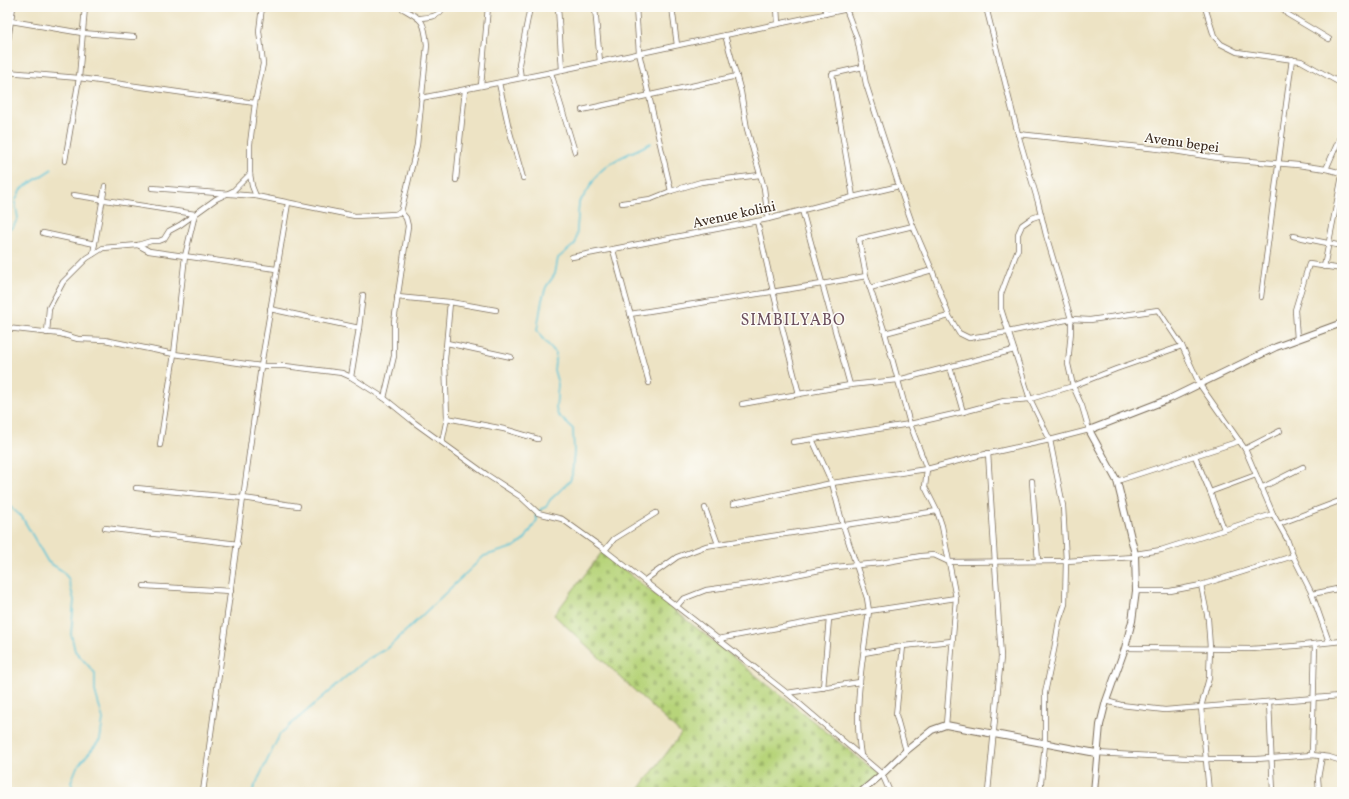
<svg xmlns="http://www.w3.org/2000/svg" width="1349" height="799" viewBox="0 0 1349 799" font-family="Vollkorn,serif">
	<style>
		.cemetery { fill: url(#cemetery-stones); stroke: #797f4c }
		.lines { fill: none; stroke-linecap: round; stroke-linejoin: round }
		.stream { stroke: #5cc4d8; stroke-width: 1.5 }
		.minor-casing { stroke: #796b58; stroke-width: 6 }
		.tertiary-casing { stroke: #796b58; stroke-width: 8 }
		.minor { stroke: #fff; stroke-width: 4.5 }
		.tertiary { stroke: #fff; stroke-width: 6 }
		.labels { text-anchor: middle; stroke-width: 3; stroke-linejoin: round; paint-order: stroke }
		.street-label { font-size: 14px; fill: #3b2a1e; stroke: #fdfcf7 }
		.quarter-label { font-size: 16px; letter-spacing: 1px; fill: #6c4f5d; stroke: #fdfcf7 }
	</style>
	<defs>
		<pattern id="cemetery-stones" width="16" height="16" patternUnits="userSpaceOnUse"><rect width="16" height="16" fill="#b7d47a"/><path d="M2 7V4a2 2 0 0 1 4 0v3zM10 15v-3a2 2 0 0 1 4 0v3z" fill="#9eb669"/></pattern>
	</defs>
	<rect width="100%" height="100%" fill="#fdfcf7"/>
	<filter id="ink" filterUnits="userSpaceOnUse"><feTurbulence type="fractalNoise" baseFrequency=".025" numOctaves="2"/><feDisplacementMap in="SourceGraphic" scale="8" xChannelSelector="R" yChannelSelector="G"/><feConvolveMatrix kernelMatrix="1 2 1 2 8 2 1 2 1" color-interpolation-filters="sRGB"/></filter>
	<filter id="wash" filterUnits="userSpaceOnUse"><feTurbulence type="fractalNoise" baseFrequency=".012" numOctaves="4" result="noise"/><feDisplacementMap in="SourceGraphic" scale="16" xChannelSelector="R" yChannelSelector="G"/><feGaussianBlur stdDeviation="0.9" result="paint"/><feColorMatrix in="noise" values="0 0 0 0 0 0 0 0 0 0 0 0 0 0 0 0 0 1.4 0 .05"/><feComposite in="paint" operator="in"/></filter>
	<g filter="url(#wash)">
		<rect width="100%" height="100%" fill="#ede3c4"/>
		<polygon class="cemetery" points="602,552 880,775 858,792 637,792 681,734 554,615"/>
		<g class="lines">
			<g class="stream">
				<polyline points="7,230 13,227 18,218 15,202 21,189 52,169"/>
				<polyline points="7,504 22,517 48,562 61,570 68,578 74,600 71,634 75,651 95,673 95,691 103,719 100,740 77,767 71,782 74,792"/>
				<path d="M 252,792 L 280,734 L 363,662 L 389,647 L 484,556 L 514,547 L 525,539 L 537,520 L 536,515 L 541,509 L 546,507 L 550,500 L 570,481 L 572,475 L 574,451 L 573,429 L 558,415 L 556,409 L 558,384 L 554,370 L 556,353 L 542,338 L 537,330 L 542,300 L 546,287 L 555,274 L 558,258 L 574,245 L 576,242 L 579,202 C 588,193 591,182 599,173 C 612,159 634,152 651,143"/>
			</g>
		</g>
	</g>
	<g filter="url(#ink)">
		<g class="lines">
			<defs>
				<g id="minor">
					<polyline points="558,7 562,70"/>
					<polyline points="576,7 612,7"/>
					<polyline points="636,7 639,53 671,191"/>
					<polyline points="672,7 677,45"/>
					<polyline points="777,7 778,24"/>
					<polyline points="1205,7 1214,36 1221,44 1237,52 1301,61 1342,84"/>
					<polyline points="1282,7 1287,14 1329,39"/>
					<polyline points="595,8 600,62"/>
					<polyline points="846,9 857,38 866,84 899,186 913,226 932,270 949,316 959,333 969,338 1008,332 1071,319 1090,320 1158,310 1182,346 1200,385 1245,449 1273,514 1287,539 1293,556 1312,594 1329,642"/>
					<polyline points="825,14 825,7"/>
					<path d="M 420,18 C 429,17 440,17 443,7"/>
					<polyline points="11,21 82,33 134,37"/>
					<polyline points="725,35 741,92 747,129 764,188 768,219"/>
					<polyline points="7,47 13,7"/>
					<polyline points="7,72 79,78 255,103"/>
					<polyline points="551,73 575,152"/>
					<polyline points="521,78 519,64 530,7"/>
					<polyline points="499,83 509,129 523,178"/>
					<polyline points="481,86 488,7"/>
					<polyline points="421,98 562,70 857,7"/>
					<polyline points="582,110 737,76"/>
					<polyline points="1018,134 1168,150 1224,159 1298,165 1326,169 1342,173"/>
					<polyline points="65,161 79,78 85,7"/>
					<polyline points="1326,169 1342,133"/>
					<polyline points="456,180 465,90"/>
					<path d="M 152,188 L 256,196 L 355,216 L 395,214 L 401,212 L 417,145 L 427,45 C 424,18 422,20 400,7"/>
					<polyline points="73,195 195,214 185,256 174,354 160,445"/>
					<polyline points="256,196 252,186 250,174 250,144 255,103 263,64 259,31 262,7"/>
					<polyline points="853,197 832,74 863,67"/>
					<polyline points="622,203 651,199 671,191 701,182 760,175"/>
					<polyline points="802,210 850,385"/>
					<polyline points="757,221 773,291 799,394"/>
					<polyline points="913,226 859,239 866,276 885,333 910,424 927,469 925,487 937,511 942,526 956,598 946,725"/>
					<polyline points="43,233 95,244"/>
					<polyline points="1293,236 1342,246"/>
					<polyline points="138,245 149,251 276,269"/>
					<polyline points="613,250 649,383"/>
					<polyline points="93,254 105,186"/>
					<polyline points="572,257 768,219 853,197 899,186"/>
					<polyline points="1324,267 1342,176"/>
					<polyline points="870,288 932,270"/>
					<polyline points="397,297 450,302 496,310"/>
					<polyline points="1261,297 1292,59"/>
					<polyline points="270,309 359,328"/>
					<polyline points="630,314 822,284 866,276"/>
					<polyline points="7,328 61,334 78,339 105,340 174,354 261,366 285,366 342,373 351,377 384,398 415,423 487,475 521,497 538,513 562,519 601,547 787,693 882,774 890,792"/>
					<polyline points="47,333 49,308 63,282 87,258 103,248 138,245 151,241 159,241 164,239 169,231 180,225 216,199 233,191 250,174"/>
					<polyline points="885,333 949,316"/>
					<polyline points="1297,339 1295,310 1309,264 1342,269"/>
					<polyline points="447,343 511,357"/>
					<polyline points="950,367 963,412"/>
					<polyline points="351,377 359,328 363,295"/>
					<polyline points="384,398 394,356 394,322 408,226 406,218 401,212"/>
					<polyline points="742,404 850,385 898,380 1014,350"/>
					<polyline points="447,418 504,429 538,439"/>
					<path d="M 812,439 L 832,483 L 843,525 L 867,598 L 869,611 C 863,659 853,708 861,756"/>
					<polyline points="442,442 447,418 445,359 450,302"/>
					<polyline points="793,442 910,424 963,412 1004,401 1030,399 1073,386 1116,369 1182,346"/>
					<polyline points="1245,449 1280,431"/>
					<polyline points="1195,456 1210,492 1224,529"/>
					<polyline points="1032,481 1038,561"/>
					<polyline points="1117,481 1240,441"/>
					<polyline points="136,488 243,498 298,506"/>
					<polyline points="1261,488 1303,467"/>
					<polyline points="1210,492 1256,475"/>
					<polyline points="733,504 832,483 927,469 977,456 1050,440 1089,430 1082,406 1073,386 1068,364 1071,331 1071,319 1046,235 1038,202 1018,134 986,7"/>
					<polyline points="705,508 718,544"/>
					<polyline points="1279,524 1342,500"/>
					<polyline points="105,528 238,544"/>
					<polyline points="605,550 614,539 656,513"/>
					<polyline points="1135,554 1161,550 1273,514"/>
					<polyline points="645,580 677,557 706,546 937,511"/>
					<polyline points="1201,585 1208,619 1210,648 1209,678 1201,707 1209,792"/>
					<polyline points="144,586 231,591"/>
					<polyline points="1136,591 1170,591 1201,585 1293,556"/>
					<polyline points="1312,594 1342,588"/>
					<polyline points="677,606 683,599 706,590 750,584 835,567 881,563 921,556 934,555 949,562 1066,561 1135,557"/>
					<polyline points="718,639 869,611 956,598"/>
					<polyline points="903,646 896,715 906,751"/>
					<polyline points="1125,648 1250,649 1295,646 1342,641"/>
					<polyline points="864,653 903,646 952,641"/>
					<polyline points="823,688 829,619"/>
					<polyline points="787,693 860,682"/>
					<polyline points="1106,701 1121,705 1165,710 1340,696"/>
					<polyline points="1269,702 1273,792"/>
					<polyline points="1096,753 1206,759 1257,759 1312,755 1329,757 1342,761"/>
					<polyline points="1312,755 1315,644"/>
					<polyline points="203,792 261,366 288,203"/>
					<polyline points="988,792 1001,657 988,453"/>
					<polyline points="1040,792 1045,744 1045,693 1054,650 1059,621 1065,604 1066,561 1063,506 1050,440 1030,399 1001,309 1001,294 1018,249 1018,234 1022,225 1032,218 1041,215"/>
					<polyline points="1319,792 1318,778 1322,756"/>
				</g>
				<g id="tertiary">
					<polyline points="861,792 882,774 906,751 932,730 946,725 1096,753"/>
					<polyline points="1094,792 1100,725 1106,701 1125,648 1132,621 1136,591 1135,554 1117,481 1089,430 1169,399 1276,347 1342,323"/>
				</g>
			</defs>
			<use href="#minor" class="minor-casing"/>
			<use href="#tertiary" class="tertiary-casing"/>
			<use href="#minor" class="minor"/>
			<use href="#tertiary" class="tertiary"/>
		</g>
	</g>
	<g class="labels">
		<g class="street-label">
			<text transform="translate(1182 142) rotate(8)" y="5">Avenu bepei</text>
			<text transform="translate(734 214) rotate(-12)" y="5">Avenue kolini</text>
		</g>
		<g class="quarter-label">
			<text x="793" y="325">SIMBILYABO</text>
		</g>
	</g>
	<rect width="1349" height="799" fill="none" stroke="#fdfcf7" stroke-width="24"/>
</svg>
